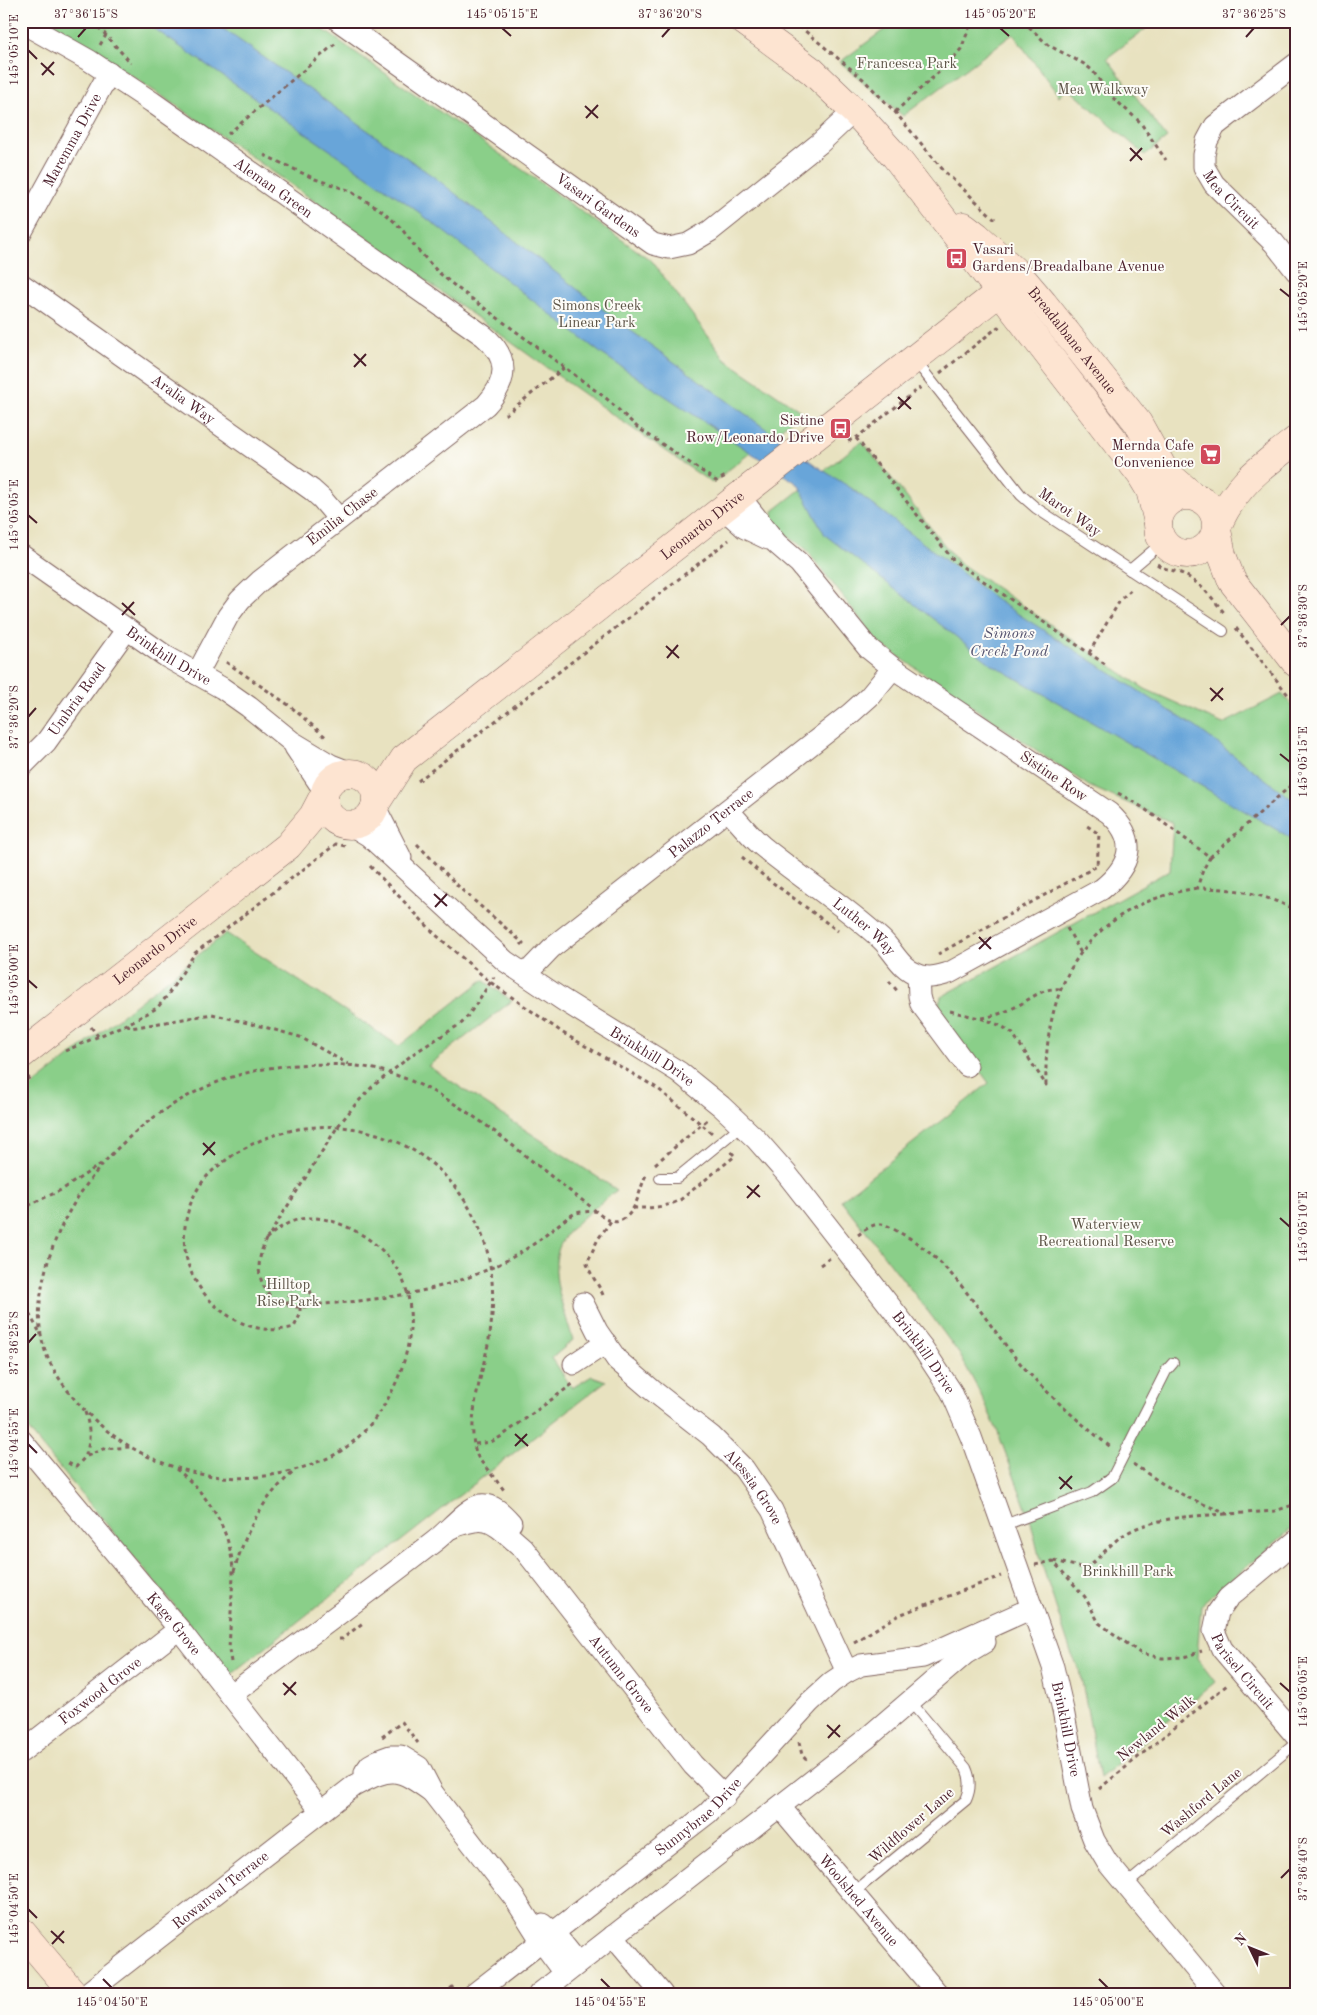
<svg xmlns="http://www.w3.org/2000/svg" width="1317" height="2015" viewBox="0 0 1317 2015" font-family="'Old Standard TT',serif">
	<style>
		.green { fill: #8acf89; stroke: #6a775a }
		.water { fill: #68a5d9; stroke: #596282 }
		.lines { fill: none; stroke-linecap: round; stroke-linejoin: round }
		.lane-casing { stroke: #81635f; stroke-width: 12 }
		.street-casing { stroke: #81635f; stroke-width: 23 }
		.secondary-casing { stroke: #81635f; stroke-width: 29 }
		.path { stroke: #81635f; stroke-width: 3; stroke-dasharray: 4 4; stroke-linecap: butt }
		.lane { stroke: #fff; stroke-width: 10 }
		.street { stroke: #fff; stroke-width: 21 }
		.secondary { stroke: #fde4d1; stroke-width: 28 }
		.ticks { fill: none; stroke: #4a1f2b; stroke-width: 2 }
		.labels { text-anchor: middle; stroke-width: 4; stroke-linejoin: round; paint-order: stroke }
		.park-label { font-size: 15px; fill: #5d5447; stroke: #fdfcf7 }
		.street-label { font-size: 15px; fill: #4a1f2b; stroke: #fdfcf7 }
		.poi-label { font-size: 15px; fill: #4a1f2b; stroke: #fdfcf7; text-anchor: end }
		.water-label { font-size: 16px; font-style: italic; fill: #565571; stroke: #fdfcf7 }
		.neatline { fill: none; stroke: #4a1f2b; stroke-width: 2 }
		.ticks-label { font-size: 12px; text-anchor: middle; fill: #4a1f2b }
	</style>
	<rect width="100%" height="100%" fill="#fdfcf7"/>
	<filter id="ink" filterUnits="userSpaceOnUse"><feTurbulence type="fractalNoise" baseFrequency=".02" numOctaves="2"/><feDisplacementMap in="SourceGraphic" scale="10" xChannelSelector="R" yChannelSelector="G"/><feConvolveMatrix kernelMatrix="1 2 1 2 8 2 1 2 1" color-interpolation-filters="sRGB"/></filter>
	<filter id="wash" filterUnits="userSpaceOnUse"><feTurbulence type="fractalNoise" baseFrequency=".0096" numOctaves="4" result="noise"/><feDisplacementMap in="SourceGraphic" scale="20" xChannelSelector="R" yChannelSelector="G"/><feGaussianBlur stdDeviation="1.12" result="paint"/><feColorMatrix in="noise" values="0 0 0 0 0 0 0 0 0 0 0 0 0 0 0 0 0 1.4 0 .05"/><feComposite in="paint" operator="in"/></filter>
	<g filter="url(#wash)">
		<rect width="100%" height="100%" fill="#e8e2c0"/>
		<g class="green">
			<path d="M 45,21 L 311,21 L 652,261 L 726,360 L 802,412 L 712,483 C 488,332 276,163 45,21 Z"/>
			<polygon points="896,21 1156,21 1107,58 1167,138 1145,155 1068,88 1059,96 1013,34 903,116 840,62"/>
			<polygon points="862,441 957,561 1145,689 1223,724 1282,694 1296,710 1296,1525 1201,1605 1197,1658 1215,1682 1100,1778 1080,1671 1071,1653 1039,1556 1031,1522 997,1430 981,1395 960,1355 933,1318 841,1200 989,1083 937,1013 941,997 1170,870 1173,823 1089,786 879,643 805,548 774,527 773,511"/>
			<path d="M 226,933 L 399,1046 L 483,980 L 512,1001 L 428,1066 L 617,1190 C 601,1203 584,1215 570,1230 C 541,1260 564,1307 573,1340 L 552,1358 L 572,1388 L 592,1376 L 606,1381 L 231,1674 L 21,1421 L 21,1095 Z"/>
		</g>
		<polygon class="water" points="143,21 212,21 434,177 619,322 818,467 851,488 1004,605 1197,728 1296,802 1296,841 990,663 825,535 798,484 602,354 408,204"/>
	</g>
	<g filter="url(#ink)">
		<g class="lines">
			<defs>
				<g id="lane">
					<polyline points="914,359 1021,495 1036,508 1223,631"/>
					<polyline points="1130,570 1163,542"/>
					<polyline points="660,1178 677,1178 742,1125"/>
					<polyline points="1002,1526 1092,1492 1112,1478 1166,1371 1173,1363"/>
					<polyline points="1126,1885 1296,1743"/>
					<path d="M 853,1893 L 966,1800 C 971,1789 971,1779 966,1768 L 909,1700"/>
				</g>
				<g id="street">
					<path id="s1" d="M 339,21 L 653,244 L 669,248 L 688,244 L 710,231 L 820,143 L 854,111"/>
					<path id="s2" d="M 21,22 L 90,61 L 152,102 L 484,336 C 510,358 508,381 486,405 L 260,581 L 240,600 L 228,616 L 197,674"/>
					<path id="s3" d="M 1296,64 L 1215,126 L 1207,141 L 1204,155 L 1204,167 L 1214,184 L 1274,243 L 1296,271"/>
					<path id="s4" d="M 21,233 L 109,73"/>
					<path id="s5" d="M 21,284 L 312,490 L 322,499 L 339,519"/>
					<polyline points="723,508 745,528 768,539"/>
					<path id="s6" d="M 21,555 L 167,657 L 222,688 L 249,707 L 291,741 L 331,765 L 349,772"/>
					<polyline points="295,747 325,792"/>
					<path id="s7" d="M 21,767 L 46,742 L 127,629"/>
					<polyline points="375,807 401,858"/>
					<path id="s8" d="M 728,810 C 739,822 750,836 762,846 C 801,878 844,905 881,939 C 894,951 900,969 919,975 C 930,979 938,976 949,973 L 1102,889 C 1130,866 1140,841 1109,813 L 893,668 L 868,648 L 799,563 L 777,544 L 739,496"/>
					<path id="s9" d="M 351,825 L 369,836 L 505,961 L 563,1000 L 679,1072 L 721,1106 L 756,1139 L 786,1173 L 922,1347 L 951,1391 L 971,1437 L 1053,1667 L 1063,1710 L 1082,1809 L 1094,1840 L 1107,1862 L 1216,1994"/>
					<path id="s10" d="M 526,974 L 551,948 L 850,714 L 869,697 L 893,668"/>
					<polyline points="918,975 919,996 921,1004 967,1066"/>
					<path id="s11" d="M 583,1303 L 597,1331 L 617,1360 L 652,1390 L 711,1436 L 744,1469 L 772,1510 L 847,1672"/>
					<polyline points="574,1364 606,1343"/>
					<path id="s12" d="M 21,1440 L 179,1629 L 321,1811"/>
					<path id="s13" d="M 451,1528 C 491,1512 493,1523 523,1548 L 693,1765 L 725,1797"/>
					<path id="s14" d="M 1296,1541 L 1228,1598 L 1218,1612 L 1214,1631 L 1222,1649 L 1296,1736"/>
					<path d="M 231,1695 C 299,1643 368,1593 435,1541 C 446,1533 468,1507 480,1505 C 493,1503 503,1514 511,1523"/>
					<path id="s15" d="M 21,1752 L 179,1629"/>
					<polyline points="365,1772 370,1765 379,1760 390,1756 401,1756 419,1767 432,1792 515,1899 542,1942 565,1973"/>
					<path id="s16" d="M 780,1807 L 938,1994"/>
					<polyline points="543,1924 554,1933 578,1963"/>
					<polyline points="613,1936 662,1994"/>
					<path id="s17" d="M 86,1994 L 354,1786 C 393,1766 397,1767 432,1792"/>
					<path id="s18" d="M 474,1994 L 708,1813 L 810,1702 L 832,1682 L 847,1672 L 861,1665 L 923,1657 L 1032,1608"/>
					<polyline points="539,1994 866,1739 965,1654 985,1642"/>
				</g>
				<g id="secondary">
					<polyline points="744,21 812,71 860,117 895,156 1141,475 1150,490 1158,522"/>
					<path id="s19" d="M 964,226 L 977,236 L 1020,276 L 1043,303 L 1138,423 L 1165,472 L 1193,496"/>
					<circle cx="1187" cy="525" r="29"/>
					<path d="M 1217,527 C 1235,485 1261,467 1296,440"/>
					<polyline points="1217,530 1222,555 1232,581 1296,663"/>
					<circle cx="350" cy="799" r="26"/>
					<path id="s20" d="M 376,803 L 404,759 L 1020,276"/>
					<path id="s21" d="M 21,1055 L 288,846 L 313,816 L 324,795"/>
					<polyline points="21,1931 74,1994"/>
				</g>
			</defs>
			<use href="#lane" class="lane-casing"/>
			<use href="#street" class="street-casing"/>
			<use href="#secondary" class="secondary-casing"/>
			<g class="path">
				<polyline points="93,21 131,63"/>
				<polyline points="793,21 863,79 895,112 944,171 995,219"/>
				<polyline points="1023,21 1048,45 1084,64 1092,70 1111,96 1140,122 1166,160"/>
				<polyline points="100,45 106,35"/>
				<polyline points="895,112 951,61 961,49 972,21"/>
				<polyline points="228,134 336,43"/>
				<polyline points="264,155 315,179 348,190 384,212 401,228 417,249 438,272 456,287 607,399 637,427 716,481 728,475"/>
				<polyline points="940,373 998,327 1000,329"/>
				<polyline points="505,415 565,367"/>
				<polyline points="856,438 954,561 1108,666"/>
				<polyline points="848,441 856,438 921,387"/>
				<path d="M 1157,564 C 1165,570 1174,570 1183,574 C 1202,584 1213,599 1226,615"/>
				<polyline points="1236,628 1296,705"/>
				<polyline points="1089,653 1121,599 1133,588"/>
				<polyline points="226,662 290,706 328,739"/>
				<polyline points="418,781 729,540"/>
				<path d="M 1118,793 L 1142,807 L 1210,857 L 1203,870 L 1197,888 C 1235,888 1261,893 1296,910"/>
				<polyline points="417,844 462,890 523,943 519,947"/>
				<polyline points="742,857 765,877 838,931"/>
				<polyline points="1210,857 1296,781"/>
				<polyline points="370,866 436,935 490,982 563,1033 657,1088 712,1133"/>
				<polyline points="1067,928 1081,953"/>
				<polyline points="938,954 1097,866 1099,834 1087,826 1089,823"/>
				<polyline points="889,981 899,993"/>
				<path d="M 950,1011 C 972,1017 995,1019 1013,1034 L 1046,1085 C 1043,981 1090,905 1197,888"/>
				<path d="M 982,1018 C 993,1016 1003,1013 1013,1008 C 1029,1001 1041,987 1060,989"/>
				<polyline points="127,1024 131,1028 212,1014 268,1028 300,1037 348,1064"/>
				<polyline points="91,1027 98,1036"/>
				<polyline points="65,1051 131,1022 157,1008 167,996 195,953 336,844 345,846"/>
				<polyline points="21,1085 30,1077"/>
				<polyline points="655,1164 707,1120"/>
				<path d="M 633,1208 C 650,1208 664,1208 680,1200 L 735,1156 L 731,1152"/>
				<polyline points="21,1209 63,1189 104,1162"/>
				<polyline points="270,1234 338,1126 355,1105 372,1087 413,1054 462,1023 470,1013 494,977"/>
				<path d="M 858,1235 C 865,1230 873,1223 882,1224 C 890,1226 898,1232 906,1236 C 960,1268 986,1326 1027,1371 C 1053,1399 1082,1425 1112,1448"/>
				<path d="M 266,1239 C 291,1216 313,1212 345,1226 C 373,1238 399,1261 407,1292 C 422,1349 385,1427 334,1455 C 328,1459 319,1461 312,1464 C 216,1502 106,1458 54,1370 C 40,1347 37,1320 41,1294 C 53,1204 124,1124 206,1087 C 251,1067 295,1062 344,1065 C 390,1067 429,1087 467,1112 C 509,1140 546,1174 586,1203 C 593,1208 603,1219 611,1221 C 614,1222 617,1222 619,1221 C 637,1215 639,1189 646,1175"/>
				<path d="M 266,1239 C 258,1258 255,1275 268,1293 C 274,1302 287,1306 298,1307 C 306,1308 316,1304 324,1304 C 380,1300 439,1292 491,1268 C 509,1260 528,1249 543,1237 C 553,1230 562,1220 574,1214 C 581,1211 588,1212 596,1211"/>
				<polyline points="820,1265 830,1258"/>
				<path d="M 603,1295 C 598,1283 590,1275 587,1263 L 598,1239 L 611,1221"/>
				<polyline points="21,1300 39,1331"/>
				<path d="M 287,1305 C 287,1293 291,1284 304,1284 L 310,1289 L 313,1304"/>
				<path d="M 300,1307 L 300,1315 L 294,1327 C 251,1339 208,1310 191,1272 C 176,1237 187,1190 217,1167 C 312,1089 451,1128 486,1247 C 494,1275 494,1305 490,1334 C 485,1366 462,1429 479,1459 L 504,1490"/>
				<path d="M 85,1412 C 90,1427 91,1442 85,1457 L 103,1449 L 130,1447"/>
				<polyline points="475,1444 491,1442 502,1436 574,1383"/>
				<polyline points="68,1463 76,1467 85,1457"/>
				<polyline points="1133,1464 1163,1484 1189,1498 1227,1514 1275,1511 1296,1504"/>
				<path d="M 176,1469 C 209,1494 233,1534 233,1575 C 244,1535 261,1498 295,1471"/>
				<path d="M 1054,1561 L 1084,1568 C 1098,1561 1106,1548 1119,1538 C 1148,1517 1192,1516 1227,1514"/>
				<polyline points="1035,1565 1053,1561 1085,1597 1099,1623 1140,1653 1162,1658 1184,1657 1202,1651"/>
				<polyline points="339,1639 342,1639 364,1622"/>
				<polyline points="854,1642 899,1615 1001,1576"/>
				<polyline points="231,1662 229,1650 233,1575"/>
				<polyline points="382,1737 402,1722 418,1743"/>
				<polyline points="799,1742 802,1755 807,1761"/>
				<polyline points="1099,1789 1227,1685"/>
				<polyline points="444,1994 456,1984"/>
			</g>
			<use href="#lane" class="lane"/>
			<use href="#street" class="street"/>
			<use href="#secondary" class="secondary"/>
		</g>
	</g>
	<path class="ticks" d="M 502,28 L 511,36M 1000,28 L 1009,36M 78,37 L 86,28M 662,37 L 670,28M 1246,37 L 1254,28M 28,50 L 37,59M 41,63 L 54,75M 42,75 L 54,62M 585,106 L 598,118M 586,118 L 598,105M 1130,148 L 1142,160M 1130,161 L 1142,148M 1280,289 L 1290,297M 354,354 L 366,366M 354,367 L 366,354M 898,397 L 911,409M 898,409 L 910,397M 28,515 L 37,523M 122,603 L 135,615M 122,615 L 134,602M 1281,625 L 1290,616M 666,646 L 679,658M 667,658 L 678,645M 1210,688 L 1223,700M 1211,701 L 1223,688M 28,717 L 36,708M 1280,754 L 1290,762M 434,894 L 447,906M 435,907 L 447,894M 979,937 L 991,949M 979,949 L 991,937M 28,980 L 37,988M 203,1143 L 215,1155M 203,1155 L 215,1142M 747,1186 L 760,1197M 747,1198 L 759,1185M 1280,1218 L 1290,1227M 28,1343 L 36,1334M 515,1434 L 528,1446M 28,1444 L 37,1453M 515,1446 L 527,1434M 1059,1477 L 1072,1489M 1060,1489 L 1072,1476M 283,1683 L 296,1695M 1280,1683 L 1290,1692M 284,1695 L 296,1682M 827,1725 L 840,1737M 828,1738 L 840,1725M 1281,1878 L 1290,1869M 28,1909 L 37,1918M 51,1931 L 64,1943M 52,1944 L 64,1931M 103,1979 L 112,1988M 601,1979 L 610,1988M 1099,1979 L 1108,1988"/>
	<defs>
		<symbol id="bus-square" viewBox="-11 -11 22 22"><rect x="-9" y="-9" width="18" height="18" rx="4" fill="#d1495b" stroke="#fdfcf7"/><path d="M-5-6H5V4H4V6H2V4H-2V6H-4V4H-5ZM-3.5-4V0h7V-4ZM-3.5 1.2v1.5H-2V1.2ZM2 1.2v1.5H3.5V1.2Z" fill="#fff"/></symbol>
		<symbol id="supermarket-square" viewBox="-11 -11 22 22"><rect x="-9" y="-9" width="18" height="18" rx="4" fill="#d1495b" stroke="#fdfcf7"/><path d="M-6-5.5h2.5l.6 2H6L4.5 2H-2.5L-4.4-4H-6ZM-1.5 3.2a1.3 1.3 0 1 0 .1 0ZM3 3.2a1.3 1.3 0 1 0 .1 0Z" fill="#fff"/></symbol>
	</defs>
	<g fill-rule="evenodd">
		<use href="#bus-square" x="944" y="246" width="25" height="25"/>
		<use href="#bus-square" x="828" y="416" width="25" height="25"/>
		<use href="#supermarket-square" x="1198" y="442" width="25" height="25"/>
	</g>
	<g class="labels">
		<g class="park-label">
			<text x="907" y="68">Francesca Park</text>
			<text x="1103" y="94">Mea Walkway</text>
			<text x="597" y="310">Simons Creek<tspan x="597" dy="17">Linear Park</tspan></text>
			<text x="1106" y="1229">Waterview<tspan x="1106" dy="17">Recreational Reserve</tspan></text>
			<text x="288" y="1289">Hilltop<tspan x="288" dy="17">Rise Park</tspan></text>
			<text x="1128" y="1576">Brinkhill Park</text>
		</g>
		<g class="street-label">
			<text dy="5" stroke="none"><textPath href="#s4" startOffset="106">Maremma Drive</textPath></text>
			<text dy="5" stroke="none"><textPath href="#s2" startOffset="302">Aleman Green</textPath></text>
			<text dy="5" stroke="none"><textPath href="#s3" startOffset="188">Mea Circuit</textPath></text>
			<text dy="5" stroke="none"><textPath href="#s1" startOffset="318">Vasari Gardens</textPath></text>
			<text dy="5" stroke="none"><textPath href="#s19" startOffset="158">Breadalbane Avenue</textPath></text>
			<text dy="5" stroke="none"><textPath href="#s5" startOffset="199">Aralia Way</textPath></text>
			<text transform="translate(1070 512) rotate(35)" y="5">Marot Way</text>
			<text transform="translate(342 516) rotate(-38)" y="5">Emilia Chase</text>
			<text dy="5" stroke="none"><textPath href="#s20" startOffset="431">Leonardo Drive</textPath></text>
			<text dy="5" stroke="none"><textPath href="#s6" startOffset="179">Brinkhill Drive</textPath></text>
			<text dy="5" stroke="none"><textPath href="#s7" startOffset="88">Umbria Road</textPath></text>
			<text transform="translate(1054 776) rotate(34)" y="5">Sistine Row</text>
			<text dy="5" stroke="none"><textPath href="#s10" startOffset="239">Palazzo Terrace</textPath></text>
			<text dy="5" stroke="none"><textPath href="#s8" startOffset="180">Luther Way</textPath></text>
			<text dy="5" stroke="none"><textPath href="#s21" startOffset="170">Leonardo Drive</textPath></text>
			<text dy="5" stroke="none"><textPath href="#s9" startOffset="381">Brinkhill Drive</textPath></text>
			<text dy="5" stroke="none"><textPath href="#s9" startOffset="786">Brinkhill Drive</textPath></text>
			<text dy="5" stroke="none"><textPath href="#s11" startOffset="254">Alessia Grove</textPath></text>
			<text dy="5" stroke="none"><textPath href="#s12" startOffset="239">Kage Grove</textPath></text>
			<text dy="5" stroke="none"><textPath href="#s14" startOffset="175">Parisel Circuit</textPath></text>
			<text dy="5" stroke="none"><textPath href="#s13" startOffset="242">Autumn Grove</textPath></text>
			<text dy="5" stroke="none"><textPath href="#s15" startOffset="100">Foxwood Grove</textPath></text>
			<text transform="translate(1156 1728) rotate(-39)" y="5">Newland Walk</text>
			<text dy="5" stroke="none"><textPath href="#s9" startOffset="1191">Brinkhill Drive</textPath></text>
			<text transform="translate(1201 1802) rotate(-40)" y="5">Washford Lane</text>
			<text dy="5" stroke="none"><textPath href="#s18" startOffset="286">Sunnybrae Drive</textPath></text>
			<text transform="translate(911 1825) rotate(-41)" y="5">Wildflower Lane</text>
			<text dy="5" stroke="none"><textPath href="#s17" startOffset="170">Rowanval Terrace</textPath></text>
			<text dy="5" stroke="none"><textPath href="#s16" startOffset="122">Woolshed Avenue</textPath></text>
		</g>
		<g class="poi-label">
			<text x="972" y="254" text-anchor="start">Vasari<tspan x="972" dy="17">Gardens/Breadalbane Avenue</tspan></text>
			<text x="824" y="425">Sistine<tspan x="824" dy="17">Row/Leonardo Drive</tspan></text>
			<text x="1194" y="450">Mernda Cafe<tspan x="1194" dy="17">Convenience</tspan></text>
		</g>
		<g class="water-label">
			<text x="1009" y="638">Simons<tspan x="1009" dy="18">Creek Pond</tspan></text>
		</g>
	</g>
	<rect width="1317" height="2015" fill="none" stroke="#fdfcf7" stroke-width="55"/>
	<g transform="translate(1250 1948) rotate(313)" stroke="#fdfcf7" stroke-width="4" paint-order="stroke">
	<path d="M0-4L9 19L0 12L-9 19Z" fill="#4a1f2b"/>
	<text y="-8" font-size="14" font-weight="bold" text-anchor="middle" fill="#4a1f2b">N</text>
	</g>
	<rect x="28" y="28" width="1262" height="1960" class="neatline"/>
	<g class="ticks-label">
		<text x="86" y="18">37°36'15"S</text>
		<text x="502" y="18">145°05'15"E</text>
		<text x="670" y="18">37°36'20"S</text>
		<text x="1000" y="18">145°05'20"E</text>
		<text x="1254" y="18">37°36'25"S</text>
		<text transform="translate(14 50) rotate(-90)" y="4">145°05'10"E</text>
		<text transform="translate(1303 297) rotate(-90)" y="4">145°05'20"E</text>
		<text transform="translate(14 515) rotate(-90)" y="4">145°05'05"E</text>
		<text transform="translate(1303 616) rotate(-90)" y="4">37°36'30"S</text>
		<text transform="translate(14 717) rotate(-90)" y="4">37°36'20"S</text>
		<text transform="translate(1303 762) rotate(-90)" y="4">145°05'15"E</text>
		<text transform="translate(14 980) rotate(-90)" y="4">145°05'00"E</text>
		<text transform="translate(1303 1227) rotate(-90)" y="4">145°05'10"E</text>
		<text transform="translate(14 1343) rotate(-90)" y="4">37°36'25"S</text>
		<text transform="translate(14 1444) rotate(-90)" y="4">145°04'55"E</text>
		<text transform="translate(1303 1692) rotate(-90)" y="4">145°05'05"E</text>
		<text transform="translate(1303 1869) rotate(-90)" y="4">37°36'40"S</text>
		<text transform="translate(14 1909) rotate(-90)" y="4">145°04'50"E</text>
		<text x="112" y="2006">145°04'50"E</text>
		<text x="610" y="2006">145°04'55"E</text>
		<text x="1108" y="2006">145°05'00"E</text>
	</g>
</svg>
